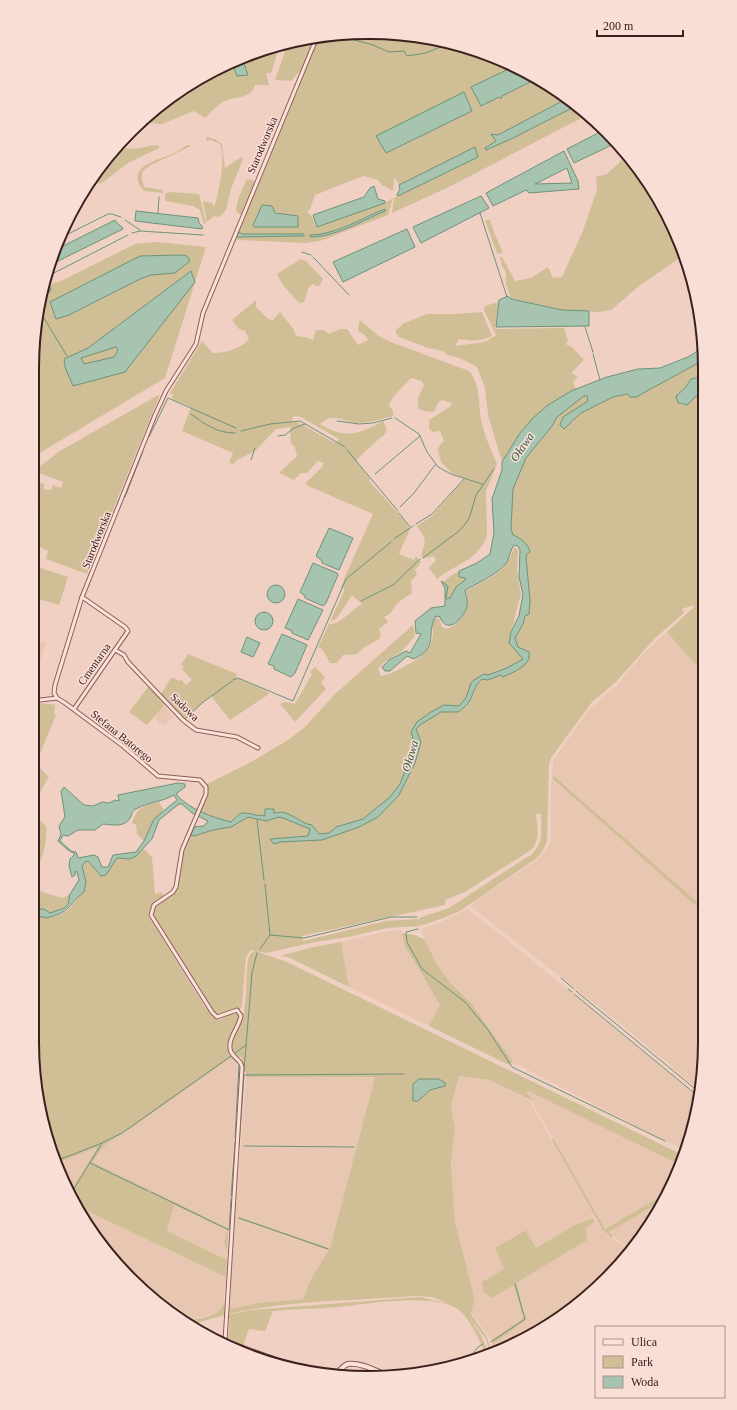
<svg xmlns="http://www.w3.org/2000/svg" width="737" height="1410" viewBox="0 0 737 1410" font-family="Georgia,serif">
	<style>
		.farmland { fill: #e7c7b1 }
		.green { fill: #d0be97; fill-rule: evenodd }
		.water { fill: #a6c4af; stroke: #6c9379; fill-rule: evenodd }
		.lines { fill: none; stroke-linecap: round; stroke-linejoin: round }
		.stream { stroke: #6c9379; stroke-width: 1 }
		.minor-casing { stroke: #8d5e59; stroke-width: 5 }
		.tertiary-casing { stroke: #8d5e59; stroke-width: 6 }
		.minor { stroke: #fbe2d9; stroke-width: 3 }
		.tertiary { stroke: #fbe2d9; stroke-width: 4 }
		.labels { text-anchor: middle; stroke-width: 3; stroke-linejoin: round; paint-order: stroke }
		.street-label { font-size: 11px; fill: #3c201e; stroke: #f8ded5 }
		.water-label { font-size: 12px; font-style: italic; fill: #2c5d45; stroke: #f8ded5 }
		.rim { fill: none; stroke: #3c201e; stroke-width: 2 }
	</style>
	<rect width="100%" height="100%" fill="#f1d0c4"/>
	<g class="farmland">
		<polygon points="667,632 693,662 703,670 704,908 552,773 554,759 588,711 617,685 644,653"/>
		<polygon points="32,638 46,643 39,664 32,662"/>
		<polygon points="164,706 174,717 164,725 162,723 160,724 154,717"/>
		<polygon points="553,779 704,913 704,1063 700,1091 617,1021 470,906 478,899 536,861 547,848 551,841 551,780"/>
		<polygon points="467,909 499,933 699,1098 693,1129 685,1151 514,1063 470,1002 452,985 436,963 421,931 423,928 437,924"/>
		<polygon points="402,930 405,946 440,1005 429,1026 349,987 341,942 388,931"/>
		<polygon points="229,1059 236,1062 238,1070 228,1228 92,1162 106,1144 130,1129"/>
		<polygon points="459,1076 489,1080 529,1100 595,1217 575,1225 536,1249 525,1230 495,1248 504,1269 482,1282 491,1298 514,1284 523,1317 522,1320 491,1340 472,1313 472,1288 455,1222 451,1164 455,1128 451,1106"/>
		<polygon points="246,1077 375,1077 330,1248 239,1217 329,1250 311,1279 303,1299 259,1303 235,1308 231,1308 229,1302"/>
		<polygon points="527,1091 680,1165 670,1191 605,1229 527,1093"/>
		<polygon points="95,1148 96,1150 71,1190 57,1163"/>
		<polygon points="664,1200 631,1251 609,1232"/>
		<polygon points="173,1205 227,1230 224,1243 227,1260 167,1231"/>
		<polygon points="81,1208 226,1277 223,1308 218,1313 182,1321 102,1247"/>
		<polygon points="595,1221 597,1221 602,1229 613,1240 617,1241 630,1252 591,1294 495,1353 492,1345 526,1320 516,1283 587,1233 586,1229"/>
	</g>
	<g class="green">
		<path d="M 391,33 L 456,44 L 518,67 L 566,99 L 498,135 L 491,134 L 496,139 L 496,143 L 486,147 L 511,139 L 576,106 L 589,114 L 451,186 L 392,213 L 394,198 L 474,148 L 399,185 L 395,178 L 394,178 L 393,191 L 382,185 L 378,180 L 363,176 L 315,195 L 310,209 L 307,211 L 312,217 L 316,227 L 385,203 L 393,198 L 388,215 L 320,241 L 305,243 L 237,240 L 237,237 L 304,236 L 304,234 L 242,234 L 239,232 L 320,36 ZM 463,93 L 472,111 L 386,153 ZM 384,209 L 385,211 C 364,220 332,238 310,237 L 310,235 C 335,234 361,219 384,209 ZM 258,212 L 274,212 L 296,216 L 297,227 L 254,227 L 253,225 Z"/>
		<polygon points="315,37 302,68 291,81 275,80 288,43"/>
		<path d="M 280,45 L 271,73 L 266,73 L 269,85 L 255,85 C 251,99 236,96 225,101 C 218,104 211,112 205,118 L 194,111 L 162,124 L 140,122 L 147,115 L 200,77 L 232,63 L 237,76 L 248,75 L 242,58 L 261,50 Z"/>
		<path d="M 207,137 L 215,139 L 222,144 L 225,168 L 241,157 L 243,159 L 231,189 L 226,210 L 219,217 L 214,216 L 207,222 L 203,201 L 212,203 L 214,207 C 219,194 226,156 220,144 L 211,140 L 206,141 Z"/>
		<path d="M 158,145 L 159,148 L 128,163 L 102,183 L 89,184 L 102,163 L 118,146 C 131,152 145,146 158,145 Z"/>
		<path d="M 187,145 L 191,145 L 189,147 L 149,166 L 142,172 L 142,180 L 144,187 L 162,190 L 164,193 L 144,191 C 124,166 157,161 174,153 C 179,151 183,147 187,145 Z"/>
		<polygon points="627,155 636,164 679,240 684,255 639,286 611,310 598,312 562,310 511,299 506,285 506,272 502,266 500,257 502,257 515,281 531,278 548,267 553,278 562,277 582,233 597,190 596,177 607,174"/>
		<path d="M 247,179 L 255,181 L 241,215 L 236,211 C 237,198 242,190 247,179 Z"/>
		<polygon points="170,192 199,194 206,223 204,224 200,210 193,206 165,201 165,194"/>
		<polygon points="485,220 490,220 495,235 503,252 500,254 497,253"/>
		<polygon points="157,242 206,247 165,378 33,457 33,347 43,287 63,280 135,244"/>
		<polygon points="301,259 306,261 323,279 319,286 316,286 312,284 309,287 304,302 299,303 283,285 277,274"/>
		<path d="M 256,300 L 256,307 L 268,319 L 273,320 L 280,312 L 294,330 L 296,336 L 305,337 L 313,340 L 316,330 L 324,330 L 329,334 L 340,329 L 347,329 L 358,345 L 368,340 L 365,335 L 358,331 L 359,321 L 361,321 L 379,336 L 391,342 L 469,371 C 481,385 478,403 481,419 C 484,435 491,450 497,464 L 486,491 L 487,535 C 478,561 457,563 437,579 L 429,568 L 436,560 L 434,556 L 424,558 L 421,556 C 426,539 427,541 417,526 L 432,516 L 465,478 L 452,473 L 441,462 L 438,451 L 439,446 L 444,441 L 440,431 L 433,432 L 429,429 L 429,420 L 451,406 L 452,403 L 442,400 L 438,403 L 434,412 L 424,411 L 419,409 C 415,401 420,393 424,386 L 422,381 L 411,378 L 393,397 L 389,405 L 393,411 L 393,416 C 381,419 370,423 358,423 C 342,422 334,411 320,424 C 345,439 358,435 383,421 L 387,430 L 385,434 C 374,443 364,452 356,461 L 370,479 L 369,481 C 382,496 400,513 410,529 L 399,554 L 414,560 L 416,556 L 421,562 L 415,570 L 417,575 L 411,581 L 412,593 L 397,603 L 391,613 L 384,617 L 388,622 L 379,629 L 381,634 L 379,639 L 363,648 L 357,654 L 343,655 L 337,663 L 330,663 L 322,649 L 318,647 L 329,624 C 338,626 353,609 362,604 L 352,595 L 337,618 L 330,622 L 345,589 L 341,587 L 344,579 L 373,514 L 306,485 L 306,483 L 322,467 L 324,463 L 318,461 L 307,473 L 301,473 L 294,480 L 279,473 L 297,456 L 295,448 L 291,443 L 290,427 L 276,429 L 255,451 L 237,460 L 234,464 L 229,463 L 233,453 L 182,431 L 191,407 L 172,399 L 173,395 L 170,393 L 202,341 L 213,353 C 226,353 240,349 249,339 L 245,331 L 239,329 L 232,320 ZM 293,416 L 301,417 L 339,439 L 335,443 L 297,422 L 292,422 Z"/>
		<path d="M 498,302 L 495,329 L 564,328 L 568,341 L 565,344 L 572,347 L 584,360 L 571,373 L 578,377 L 573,382 L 576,389 C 543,403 519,432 502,462 L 488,415 L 485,388 L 477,367 L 462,359 L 448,355 L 443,351 L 428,348 L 399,337 L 395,331 L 404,323 L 427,314 L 455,314 L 482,312 L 492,336 C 480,342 472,341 459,339 L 455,346 L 485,342 L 496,335 L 484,310 L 485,306 Z"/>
		<path d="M 702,361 L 702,377 L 691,379 L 677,400 L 680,405 L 687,405 L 699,393 L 702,394 L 703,670 L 693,662 L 667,632 L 694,607 L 693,605 L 682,609 L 684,613 L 654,639 L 616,682 L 592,702 L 551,758 L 549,764 L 547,841 L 542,852 L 537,858 L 460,911 C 447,916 434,922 420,926 L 420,923 L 419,926 L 387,928 L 349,937 L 315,942 L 266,953 L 251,950 L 246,957 L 242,1006 L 240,1009 C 231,1009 225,1017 216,1014 L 152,914 C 156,901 172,900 178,886 C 181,878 180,866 181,857 L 183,855 L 183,851 L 190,834 L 194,836 L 213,830 L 218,818 L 200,811 L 207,795 L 207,784 L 251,762 L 288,740 L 304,728 L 335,694 L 413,625 L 415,636 L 402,651 L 383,663 L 378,669 L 381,676 C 391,674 399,670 407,665 C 425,656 436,646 432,624 L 436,618 L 439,619 L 442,627 L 447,629 C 462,623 471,608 466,591 C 488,578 506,575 514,547 L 518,549 L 517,571 L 521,594 L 514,619 L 515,620 L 510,633 L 516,636 L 523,624 L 525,615 L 529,614 L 530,601 L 526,557 L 529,553 L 529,547 C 523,545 520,537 512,535 L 511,529 L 513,489 L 526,458 L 552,426 L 557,417 L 584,395 L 587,396 L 588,401 L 563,417 L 561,420 L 572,423 L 581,413 L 613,397 L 627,394 L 636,397 ZM 536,814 L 541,814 C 541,829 544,842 532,854 L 449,908 L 419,918 L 419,922 L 418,919 L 386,921 L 303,941 L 302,936 L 445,905 L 445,900 L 465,892 L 531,850 C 541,840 537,827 536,814 Z"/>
		<polygon points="160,394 87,574 46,559 48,551 38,546 39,542 35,527 38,516 33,514 33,481 35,482 33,488 37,489 40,483 44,484 44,490 51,490 53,485 61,488 63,482 34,471 60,451"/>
		<polygon points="32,565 68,577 59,605 32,597"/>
		<polygon points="459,571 460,575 466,577 464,581 456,587 450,598 446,599 448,586 443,582 449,577"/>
		<polygon points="188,654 237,674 236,677 268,692 269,694 230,720 211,696 184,719 161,694 171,678 174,678 179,681 181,679 186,685 192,680 182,669 184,667 181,665"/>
		<polygon points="315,667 325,677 321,683 326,689 295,722 280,704 285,702 295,704 312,674 310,672"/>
		<polygon points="149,686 166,703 147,725 129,712"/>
		<polygon points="41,703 57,705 55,705 54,714 56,715 39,756 32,750 32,729"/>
		<path d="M 32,760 L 49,777 C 39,792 29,813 46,826 C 48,841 42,863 32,876 Z"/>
		<polygon points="552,774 704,908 704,913 553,779"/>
		<path d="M 159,802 L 164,810 L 152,824 L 144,841 L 137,834 L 136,825 L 132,823 C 137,807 145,805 159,802 Z"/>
		<path d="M 144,849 L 152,857 L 155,894 L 162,892 L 163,896 L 152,905 L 148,915 L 205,1007 L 217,1020 C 225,1019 230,1012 238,1013 L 240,1017 L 229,1044 L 230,1054 L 237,1060 L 237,1064 L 233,1060 L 229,1059 L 130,1129 L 106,1144 L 92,1162 L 228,1228 L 227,1254 L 224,1243 L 227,1230 L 174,1205 L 167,1231 L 227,1260 L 226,1277 L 81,1208 L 71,1190 L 96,1150 L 95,1148 L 57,1163 L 50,1150 L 32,1041 L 32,909 C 35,911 39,916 42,917 C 48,920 65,914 69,909 C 75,903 77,897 84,892 L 85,876 L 82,866 L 86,861 L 94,867 L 98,874 L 106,875 L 117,858 L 136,856 Z"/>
		<path d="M 32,886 L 42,892 L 63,898 L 70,894 C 70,906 60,910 50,913 L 43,909 L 37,909 L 37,897 L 32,898 Z"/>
		<polygon points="402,933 415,935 425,940 436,963 452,985 470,1002 514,1063 507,1064 429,1026 440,1005 405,946"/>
		<polygon points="341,942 349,987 288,957 280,956 313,947"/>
		<path d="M 256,951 L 287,962 L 683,1155 L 680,1165 L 528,1091 L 527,1093 L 533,1101 L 489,1080 L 459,1076 L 451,1106 L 455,1128 L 451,1164 L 455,1222 L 472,1288 L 474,1300 L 471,1314 L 487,1337 L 492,1354 L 490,1354 L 486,1339 L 469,1317 L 481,1335 L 489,1354 L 485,1355 C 480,1340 474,1328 464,1315 C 444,1289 365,1305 337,1307 C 315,1309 294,1309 273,1311 L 265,1331 L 249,1329 L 243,1346 L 228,1340 L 230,1318 L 227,1318 L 227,1315 L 252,1310 L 420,1297 L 450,1304 L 432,1297 L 415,1296 C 353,1301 289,1300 228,1314 L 229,1302 L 231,1308 L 235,1308 L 259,1303 L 303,1299 L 311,1279 L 329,1250 L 239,1219 L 239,1217 L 330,1248 L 375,1077 L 246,1077 L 246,1072 L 243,1072 L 242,1058 L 234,1054 C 227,1041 239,1031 242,1019 C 248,1000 245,978 248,959 L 251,953 Z"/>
		<polygon points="553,1138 605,1229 670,1191 664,1200 609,1232 613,1236 612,1238 602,1229 552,1140"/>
		<polygon points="593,1218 595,1221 586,1229 587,1240 516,1283 526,1320 492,1345 493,1342 491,1340 522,1320 523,1317 514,1285 491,1298 483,1292 482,1282 504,1269 495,1248 526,1230 536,1248 575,1225"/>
		<path d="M 224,1303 L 225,1315 L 190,1325 L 183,1322 C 197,1318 220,1318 224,1303 Z"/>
	</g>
	<g class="water">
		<polygon points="242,58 248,75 237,76 232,63"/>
		<polygon points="515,66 536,79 502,96 501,99 499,97 481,106 471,87"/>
		<polygon points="464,92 472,111 386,153 376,136"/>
		<polygon points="566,99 576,106 511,139 486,150 485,148 496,141 491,134 498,135"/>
		<polygon points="604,130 616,143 574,163 567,149"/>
		<polygon points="475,147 478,157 398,196 397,195 400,189 399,185"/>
		<path d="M 564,151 L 578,181 L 579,189 L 529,193 L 526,190 L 493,206 L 486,193 ZM 567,168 L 572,183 L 535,184 Z"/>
		<polygon points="374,186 378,199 385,201 385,203 317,227 313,215 364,197 370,188"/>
		<polygon points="481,196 489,208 421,243 413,227"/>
		<polygon points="262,205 272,206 275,213 298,216 298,227 254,227 253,225"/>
		<path d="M 385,209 L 385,211 C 362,221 335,237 310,237 L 310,235 C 335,235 362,218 385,209 Z"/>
		<polygon points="136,211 198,218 199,223 203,227 202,229 135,221"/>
		<polygon points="115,220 118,224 122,227 123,229 50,265 55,250"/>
		<polygon points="407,229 415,247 343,282 333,262"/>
		<polygon points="239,232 242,234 304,234 304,236 236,237"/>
		<polygon points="181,255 187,256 190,261 175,273 151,275 140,279 69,315 56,319 50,302 140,256"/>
		<path d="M 191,271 L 195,282 L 125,372 L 73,386 L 65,367 L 64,359 L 88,348 ZM 116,347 L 118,350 L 114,357 L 84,364 L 81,358 Z"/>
		<polygon points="508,296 511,299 562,310 589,311 589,326 496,327 499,300"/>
		<path d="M 702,348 L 702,361 L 636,397 L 630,397 L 627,394 L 613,397 L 581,413 L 564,429 L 560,425 L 563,417 L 588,401 L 587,396 L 584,396 L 557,417 L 552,426 L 526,458 L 513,489 L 511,529 L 513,535 C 520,537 529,545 530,552 L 527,554 L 526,557 L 530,601 L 529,614 L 525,616 L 523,624 L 515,638 L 518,647 L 529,652 C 532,666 513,672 503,677 L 500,675 L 488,680 L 482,679 C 469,691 477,699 458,712 L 441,712 L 420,725 L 416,729 L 421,742 L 415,763 L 399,795 L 378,817 L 359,827 L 322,840 L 280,842 L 274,844 L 270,839 L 308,836 L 310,829 L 283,818 L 279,817 L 266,821 L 248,817 L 231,827 L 213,830 L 194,836 L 191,835 L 194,827 L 204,826 L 208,821 L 192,813 L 182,804 L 179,804 L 159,820 L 152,839 L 136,856 L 130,859 L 117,858 L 106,875 L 101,876 L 89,862 L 86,861 L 82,866 L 86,882 L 84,892 C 66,906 72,912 46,918 C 34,916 32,909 32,898 L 37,897 L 40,905 L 36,908 L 37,909 L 44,909 L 50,913 L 64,908 L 68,904 L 70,894 L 79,880 L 77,872 L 75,871 L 75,875 L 72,877 L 69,866 L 70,859 L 75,854 L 68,850 L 58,841 L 61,834 L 59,826 L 65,817 L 61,791 L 64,787 L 84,805 L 93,806 L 102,802 L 109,803 L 115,800 L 119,801 L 118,795 L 178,783 L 185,784 L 185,787 L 176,794 C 189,809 211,817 231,822 C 242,811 240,812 256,815 C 259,816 262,815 265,816 L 265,809 L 274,809 L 274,813 C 277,813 281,812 282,812 C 293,814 302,824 312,825 L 319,834 L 329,833 L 336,827 L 363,819 L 390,797 L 400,784 L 415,745 L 411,732 L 417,722 L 431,712 L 444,705 L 459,706 L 466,698 L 471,683 L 474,680 L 484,674 L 488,675 L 507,668 L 523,659 L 509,643 L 511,632 L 519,616 L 523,594 L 519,577 L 520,550 L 518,546 L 514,545 C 510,550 510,556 507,562 C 500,573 478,583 465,590 C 466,596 468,600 467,606 C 464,618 447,636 440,617 L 436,616 C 425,634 440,647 414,659 L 407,656 L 390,671 L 385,671 L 382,667 L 389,660 L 406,651 L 410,653 L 421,634 L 416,633 L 415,621 L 431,608 L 445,606 L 445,588 L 441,581 L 448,586 L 446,599 L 450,598 L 456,587 L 465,580 L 465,578 L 459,577 L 459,571 L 477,563 L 490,554 L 494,533 L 492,499 L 502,470 L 502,462 L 520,433 L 533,418 L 548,405 L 571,391 L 607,377 L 638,369 L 660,368 L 688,357 ZM 174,795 L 177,800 L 154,819 L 144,841 L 136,852 L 113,855 L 108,867 L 102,867 L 98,857 L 94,855 L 78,858 L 76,852 L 71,851 L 60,841 L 63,835 L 68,836 L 78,830 L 95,830 L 103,824 C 113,825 126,828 131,816 C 132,813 132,811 136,809 C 148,802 162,802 174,795 Z"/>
		<polygon points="702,377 702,394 699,393 687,405 678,403 676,396 685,388 691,379"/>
		<polygon points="329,528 353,538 339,570 322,563 322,561 316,556"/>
		<polygon points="313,563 337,573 338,575 326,603 323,606 305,598 305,596 300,592"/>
		<circle cx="276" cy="594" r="9"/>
		<polygon points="298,599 323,610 308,640 292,633 292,631 285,628"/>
		<circle cx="264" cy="621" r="9"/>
		<polygon points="282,634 307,645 295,673 291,677 274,669 274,666 268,664"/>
		<polygon points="247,637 260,643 253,657 241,652"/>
		<polygon points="419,1079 439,1079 445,1083 445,1086 430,1090 418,1101 413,1101 413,1084"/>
	</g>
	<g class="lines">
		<g class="stream">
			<polyline points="342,34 351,39 373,45 389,52 404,51 407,56 426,53 450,43"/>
			<polyline points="158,213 159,197"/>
			<polyline points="480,213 507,297"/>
			<polyline points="125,220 140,230"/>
			<polyline points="132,233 140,231 203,235"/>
			<polyline points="60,238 108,214 112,214 121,217"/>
			<polyline points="302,252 311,255"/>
			<polyline points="313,257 349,295"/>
			<polyline points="54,273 128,235"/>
			<polyline points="41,294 50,292 51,288"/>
			<polyline points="39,310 67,356"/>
			<polyline points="585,327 593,352"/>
			<polyline points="593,354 600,380"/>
			<path d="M 191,414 C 206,425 217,433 235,433"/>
			<polyline points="395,418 419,434 427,452 438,467 451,474 482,484"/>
			<polyline points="337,421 359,424 373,423 392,418"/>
			<polyline points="241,431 270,424 300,421 345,447"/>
			<polyline points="278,436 285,435 294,428 305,424"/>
			<polyline points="149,437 168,398 236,428"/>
			<polyline points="347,450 398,511"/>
			<polyline points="251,460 255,448"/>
			<polyline points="375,474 420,436"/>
			<polyline points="125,497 143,451"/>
			<polyline points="400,507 414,493 435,465"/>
			<polyline points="399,513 410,527"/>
			<polyline points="416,524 432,514 464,479"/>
			<polyline points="394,539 413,526"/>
			<polyline points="423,558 459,531 466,523 470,516 476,495 494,469"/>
			<polyline points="361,601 393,585 420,559"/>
			<polyline points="233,680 238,678 293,701 346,579 391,542"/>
			<polyline points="185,719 202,703 232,681"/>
			<polyline points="257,820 264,880"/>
			<polyline points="418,929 406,932 407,942 422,969 465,1002 488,1030 512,1067 665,1141"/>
			<polyline points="270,935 304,938 391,917 417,917"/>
			<polyline points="260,949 270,935 265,884"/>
			<polyline points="561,978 574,989"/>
			<polyline points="568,989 572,992"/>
			<polyline points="576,991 699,1092"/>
			<polyline points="574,994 699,1097"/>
			<polyline points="235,1053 246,1045"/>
			<polyline points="244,1071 252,973 257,953"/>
			<polyline points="235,1138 239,1064"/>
			<polyline points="239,1146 244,1075 404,1074"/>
			<polyline points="244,1146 354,1147"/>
			<polyline points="238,1156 238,1150"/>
			<polyline points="56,1161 102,1143 122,1133 231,1056 237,1061"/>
			<polyline points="90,1163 148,1191"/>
			<polyline points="72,1192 102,1143"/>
			<polyline points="151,1192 229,1230 231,1199"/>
			<polyline points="231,1196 235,1142"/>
			<polyline points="239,1218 328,1249"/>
			<polyline points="491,1342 525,1319 515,1284"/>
			<polyline points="469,1359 478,1347 483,1344"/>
		</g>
		<defs>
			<g id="minor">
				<polyline points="115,650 124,655 128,662 183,720 196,730 237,737 258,748"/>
				<polyline points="57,698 54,693 55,685 82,597 155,415 166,391 196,344 203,313 317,37"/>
				<path d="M 32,701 L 57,698 L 65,703 L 123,746 L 158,776 L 200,780 L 206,787 L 206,794 L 182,850 L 176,887 L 173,892 L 154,905 L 151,915 L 212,1012 L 217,1017 L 237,1010 L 241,1016 C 239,1028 226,1040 231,1052 C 234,1058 241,1060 242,1067 L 225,1341"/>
				<polyline points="74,709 128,631 125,627 82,597"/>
			</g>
			<g id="tertiary">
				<polyline points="232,1344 299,1368"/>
				<path d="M 338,1372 C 341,1369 344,1365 348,1364 C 361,1362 379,1372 391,1377"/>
			</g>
		</defs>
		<use href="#minor" class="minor-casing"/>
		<use href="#tertiary" class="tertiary-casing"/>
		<use href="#minor" class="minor"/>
		<use href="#tertiary" class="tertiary"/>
	</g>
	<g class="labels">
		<g class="street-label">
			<text transform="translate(262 145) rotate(-67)" y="4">Starodworska</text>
			<text transform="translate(96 540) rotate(-68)" y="4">Starodworska</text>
			<text transform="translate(94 664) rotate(-55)" y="4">Cmentarna</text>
			<text transform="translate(185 707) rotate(44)" y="4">Sadowa</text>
			<text transform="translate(122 736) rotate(39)" y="4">Stefana Batorego</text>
		</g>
		<g class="water-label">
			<text transform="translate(522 447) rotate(-56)" y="4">Oława</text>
			<text transform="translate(410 756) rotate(-73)" y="4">Oława</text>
		</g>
	</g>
	<path d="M0 0H737V1410H0ZM368 39H369A329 329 0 0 1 698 368V1042A329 329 0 0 1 369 1371H368A329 329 0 0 1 39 1042V368A329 329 0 0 1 368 39Z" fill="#f8ded5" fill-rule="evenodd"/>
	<path class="rim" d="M368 39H369A329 329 0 0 1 698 368V1042A329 329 0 0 1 369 1371H368A329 329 0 0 1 39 1042V368A329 329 0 0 1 368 39Z"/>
	<rect x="595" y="1326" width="130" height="72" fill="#f8ded5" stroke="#ad928c"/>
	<rect x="603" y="1339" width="20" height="6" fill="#fbe2d9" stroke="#ad928c"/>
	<text x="631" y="1346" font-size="12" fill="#3c201e">Ulica</text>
	<rect x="603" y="1356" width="20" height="12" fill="#d0be97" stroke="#ad928c"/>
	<text x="631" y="1366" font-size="12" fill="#3c201e">Park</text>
	<rect x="603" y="1376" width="20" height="12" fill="#a6c4af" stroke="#ad928c"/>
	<text x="631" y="1386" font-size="12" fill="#3c201e">Woda</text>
	<path d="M597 30v6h86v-6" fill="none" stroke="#3c201e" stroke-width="2"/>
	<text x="603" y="30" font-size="12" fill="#3c201e" stroke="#f8ded5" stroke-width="3" paint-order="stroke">200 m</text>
</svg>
